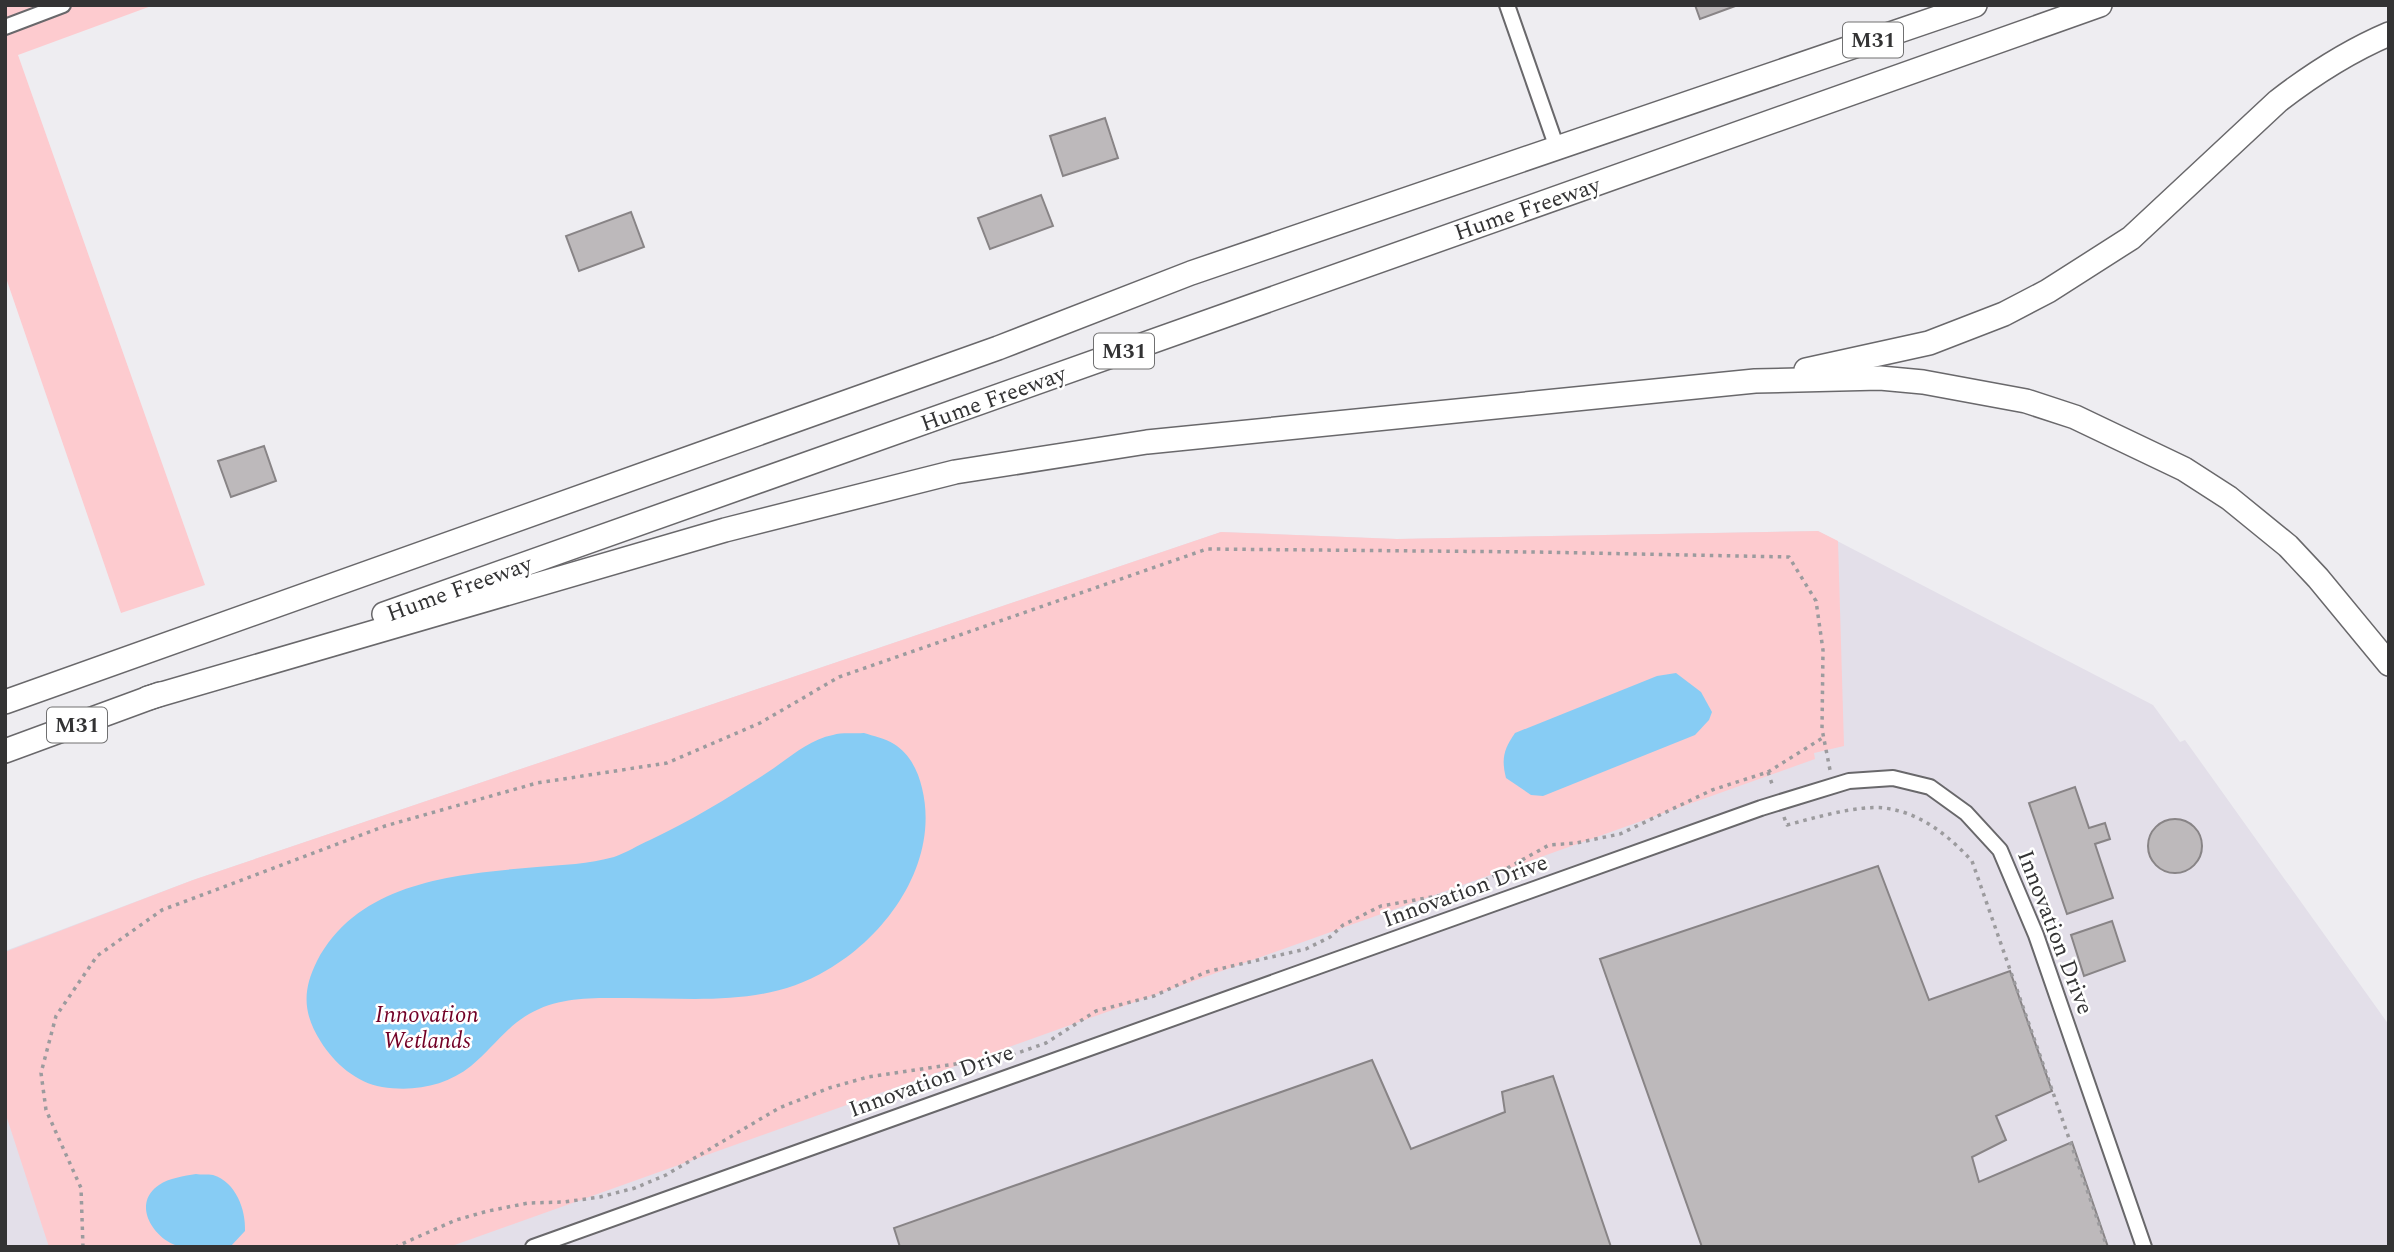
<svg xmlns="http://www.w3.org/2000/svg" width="2394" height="1252" viewBox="0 0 2394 1252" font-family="Spectral,serif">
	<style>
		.built { fill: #e3dfe9 }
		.green { fill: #fdcbcf }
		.water { fill: #87ccf4 }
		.building { fill: #bdb9bb; stroke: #888486; stroke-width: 2 }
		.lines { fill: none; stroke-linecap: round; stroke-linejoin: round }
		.minor-casing { stroke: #69686b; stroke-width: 18 }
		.trunk-casing { stroke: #69686b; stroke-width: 26 }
		.path { stroke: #9c9b9e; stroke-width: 3.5; stroke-dasharray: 3.5 5; stroke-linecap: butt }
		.minor { stroke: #fff; stroke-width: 14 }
		.trunk { stroke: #fff; stroke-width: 23 }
		.labels { text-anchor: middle; stroke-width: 5; stroke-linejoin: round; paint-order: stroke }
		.shield { fill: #fff; stroke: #707071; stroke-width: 2 }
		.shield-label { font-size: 21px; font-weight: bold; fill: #333334 }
		.street-label { font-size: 23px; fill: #333334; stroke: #fff }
		.park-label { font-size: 23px; font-style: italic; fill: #720026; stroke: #fff }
	</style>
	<rect width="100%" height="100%" fill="#eeedf1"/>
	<polygon class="built" points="1818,531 2153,705 2180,742 2185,740 2389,1025 2389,1247 5,1247 5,951 193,880 1221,532 1397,539"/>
	<g class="green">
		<polygon points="5,5 154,5 18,55 205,585 121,613 5,275"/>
		<polygon points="1818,531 1838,541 1844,746 1814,753 1815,759 449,1247 49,1247 5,1112 5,952 193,880 1221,532 1397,539"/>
	</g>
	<g class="water">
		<path d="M 1676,673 L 1701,692 L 1712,712 L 1709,720 L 1695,735 L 1543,796 L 1531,795 L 1506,778 C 1501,758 1504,749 1515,733 L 1657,676 Z"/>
		<path d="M 864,733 C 873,736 885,738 894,744 C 910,754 918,771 922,788 C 940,861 888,935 827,970 C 766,1007 696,998 628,998 C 594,998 560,996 529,1014 C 506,1027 491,1050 471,1066 C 446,1086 414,1092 382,1087 C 357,1083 334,1063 321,1042 C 303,1014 302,991 317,961 C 359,881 456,874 537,867 C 562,865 589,864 614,857 C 626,853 638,845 650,840 C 690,821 728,798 765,774 C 787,760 807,740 833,735 C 842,732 854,734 864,733 Z"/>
		<path d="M 196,1174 C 201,1175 208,1174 213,1175 C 236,1182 246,1210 245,1231 L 230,1247 C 214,1247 190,1251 175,1245 C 152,1236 132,1203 159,1185 C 169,1178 184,1176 196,1174 Z"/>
	</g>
	<g class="building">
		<polygon points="1695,5 1738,5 1700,19"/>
		<polygon points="1105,118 1118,158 1063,176 1050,136"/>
		<polygon points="1041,195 1053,226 990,249 978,218"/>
		<polygon points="631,212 644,247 579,271 566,236"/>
		<polygon points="264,446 276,481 231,497 218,461"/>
		<polygon points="2075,787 2089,828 2105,823 2110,839 2095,844 2113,898 2067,914 2029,803"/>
		<circle cx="2175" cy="846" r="27"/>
		<polygon points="1878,866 1929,1000 2010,971 2052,1091 1996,1116 2006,1140 1972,1157 1979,1182 2072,1142 2108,1247 1702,1247 1600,959"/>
		<polygon points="2112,921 2125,961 2084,976 2071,935"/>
		<polygon points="1372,1060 1411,1149 1505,1112 1502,1092 1553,1076 1611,1247 900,1247 894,1228"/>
	</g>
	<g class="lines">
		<defs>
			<g id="minor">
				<polyline points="1507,5 1557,148"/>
				<polyline points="5,27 63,5"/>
				<polyline points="533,1247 1761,808 1849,781 1893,778 1930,787 1966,813 2000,850 2036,935 2144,1247"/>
			</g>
			<g id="trunk">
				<path d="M 1806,370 L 1929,343 L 2004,314 L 2048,291 L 2131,238 L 2278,101 C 2313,74 2349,51 2389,34"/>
				<polyline points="384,614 2100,5"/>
				<polyline points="148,698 725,530 955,472 1147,442 1755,381 1880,378 1923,382 2026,401 2075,417 2184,469 2229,498 2288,546 2318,578 2389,664"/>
				<polyline points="5,702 998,348 1191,273 1975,5"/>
				<polyline points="5,751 160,694"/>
			</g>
		</defs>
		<use href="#minor" class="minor-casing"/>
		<use href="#trunk" class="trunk-casing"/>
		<g class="path">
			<polyline points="1768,772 1824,737"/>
			<path d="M 1784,817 L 1787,825 C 1814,818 1857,805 1884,808 C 1920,812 1949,836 1972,861 L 2107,1247"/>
			<polyline points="83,1247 81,1188 46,1110 41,1073 56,1016 97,956 162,910 385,826 537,783 667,763 760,723 839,677 1207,549 1535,552 1789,557 1816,601 1823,650 1822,729 1830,770"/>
			<polyline points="395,1247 456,1220 488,1211 528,1203 564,1202 600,1197 635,1188 666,1175 779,1108 829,1088 868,1077 1009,1056 1046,1043 1096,1011 1154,996 1206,972 1306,949 1330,937 1343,925 1381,906 1466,891 1549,845 1576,843 1620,834 1712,790 1768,772 1773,787"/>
		</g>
		<use href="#minor" class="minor"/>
		<use href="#trunk" class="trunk"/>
	</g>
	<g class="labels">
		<g class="shield">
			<rect x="1843" y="22.5" width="60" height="35" rx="5"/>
			<rect x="1094" y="333.5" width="60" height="35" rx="5"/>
			<rect x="47" y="707.5" width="60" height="35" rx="5"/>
		</g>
		<g class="shield-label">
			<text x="1873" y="47">M31</text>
			<text x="1124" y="358">M31</text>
			<text x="77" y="732">M31</text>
		</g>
		<g class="street-label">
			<text transform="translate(1527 208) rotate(-19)" y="8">Hume Freeway</text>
			<text transform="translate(993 398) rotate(-20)" y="8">Hume Freeway</text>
			<text transform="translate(459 588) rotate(-20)" y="8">Hume Freeway</text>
			<text transform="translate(1465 890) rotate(-20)" y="8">Innovation Drive</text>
			<text transform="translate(2056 932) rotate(69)" y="8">Innovation Drive</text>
			<text transform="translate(931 1080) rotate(-20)" y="8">Innovation Drive</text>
		</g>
		<g class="park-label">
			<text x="427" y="1022">Innovation<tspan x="427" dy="26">Wetlands</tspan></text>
		</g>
	</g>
	<rect width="2394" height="1252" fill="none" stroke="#333334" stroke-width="14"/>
</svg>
